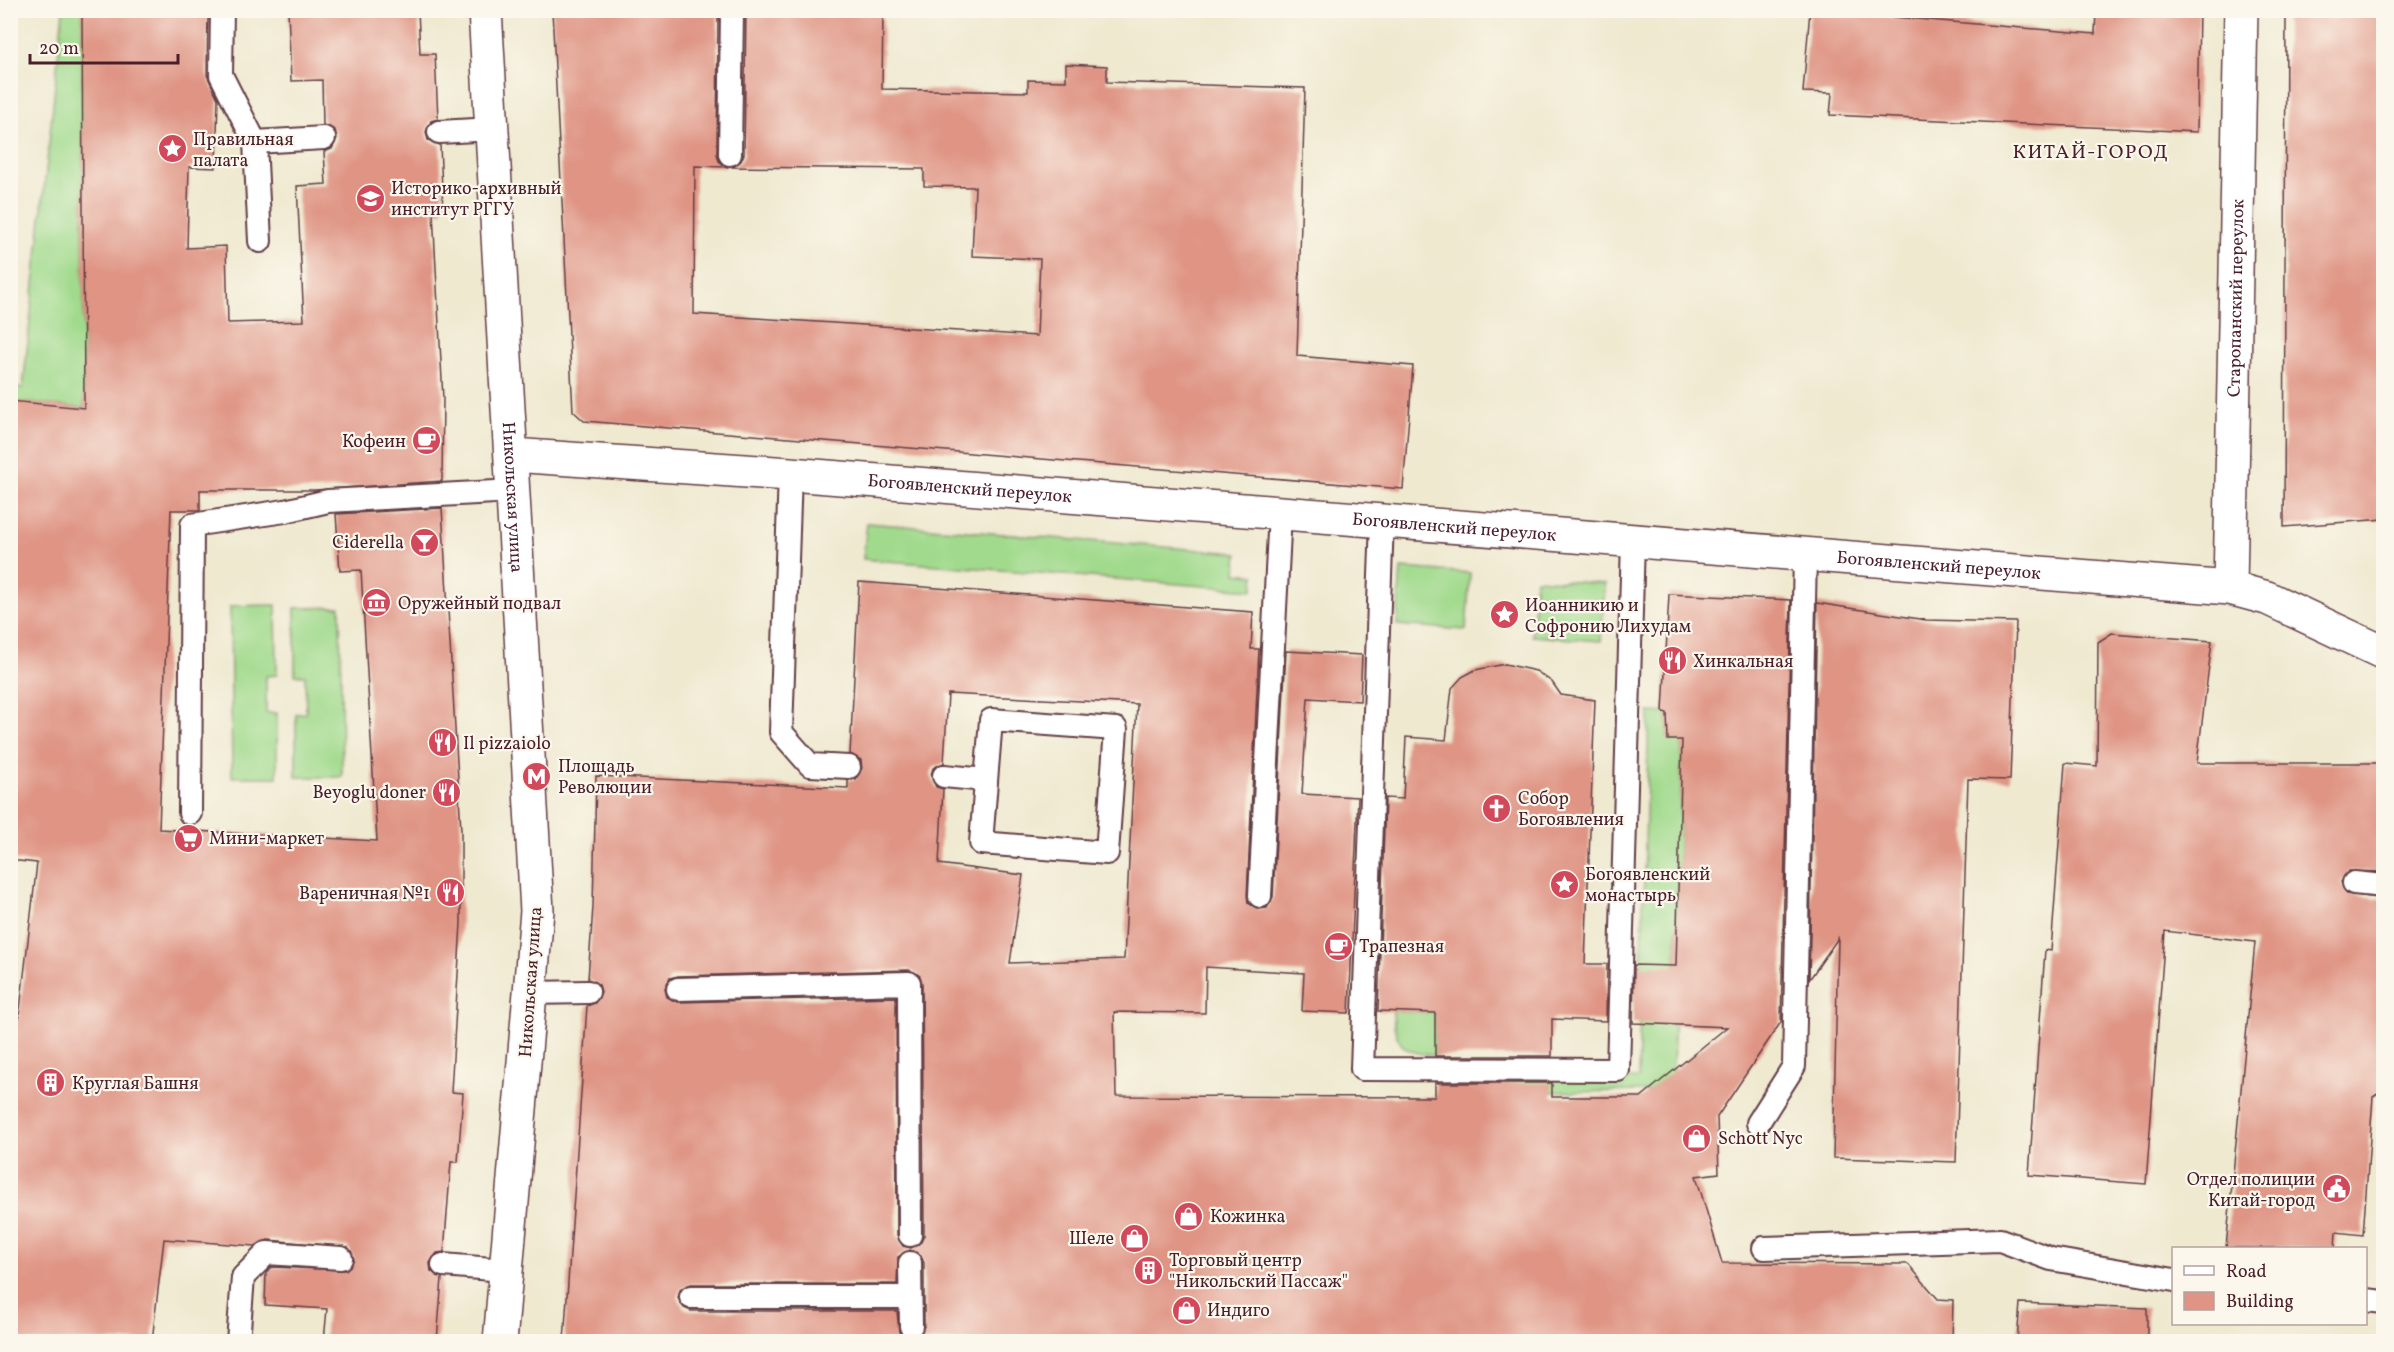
<svg xmlns="http://www.w3.org/2000/svg" width="2394" height="1352" viewBox="0 0 2394 1352" font-family="Vollkorn,serif">
	<style>
		.grass { fill: #a1da8d; stroke: #767c5c; stroke-width: 1.5 }
		.building { fill: #df9484; fill-rule: evenodd }
		.lines { fill: none; stroke-linecap: round; stroke-linejoin: round }
		.lane-casing { stroke: #633d44; stroke-width: 26 }
		.street-casing { stroke: #633d44; stroke-width: 36 }
		.lane { stroke: #fff; stroke-width: 22 }
		.street { stroke: #fff; stroke-width: 33 }
		.labels { text-anchor: middle; stroke-width: 4.5; stroke-linejoin: round; paint-order: stroke }
		.poi-label { font-size: 18px; fill: #4a1f2b; stroke: #fbf7ec; text-anchor: start }
		.street-label { font-size: 18px; fill: #4a1f2b; stroke: #fbf7ec }
		.neighbourhood-label { font-size: 20px; letter-spacing: 1.5px; fill: #4a1f2b; stroke: #fbf7ec }
	</style>
	<rect width="100%" height="100%" fill="#fbf7ec"/>
	<filter id="ink" filterUnits="userSpaceOnUse"><feTurbulence type="fractalNoise" baseFrequency=".0167" numOctaves="2"/><feDisplacementMap in="SourceGraphic" scale="12" xChannelSelector="R" yChannelSelector="G"/><feConvolveMatrix kernelMatrix="1 2 1 2 8 2 1 2 1" color-interpolation-filters="sRGB"/></filter>
	<filter id="wash" filterUnits="userSpaceOnUse"><feTurbulence type="fractalNoise" baseFrequency=".008" numOctaves="4" result="noise"/><feDisplacementMap in="SourceGraphic" scale="24" xChannelSelector="R" yChannelSelector="G"/><feGaussianBlur stdDeviation="1.35" result="paint"/><feColorMatrix in="noise" values="0 0 0 0 0 0 0 0 0 0 0 0 0 0 0 0 0 1.4 0 .05"/><feComposite in="paint" operator="in"/></filter>
	<g filter="url(#wash)">
		<rect width="100%" height="100%" fill="#efe9d0"/>
		<g class="grass">
			<polygon points="63,11 82,11 84,408 11,401 10,387 23,388"/>
			<polygon points="867,523 1238,553 1236,573 1255,575 1253,590 863,559"/>
			<polygon points="1401,568 1470,573 1466,630 1397,625"/>
			<polygon points="1536,579 1605,584 1601,641 1532,636"/>
			<polygon points="276,605 277,675 266,676 266,713 277,713 277,777 232,777 230,606"/>
			<polygon points="340,607 342,777 296,777 296,714 306,713 305,675 295,675 295,608"/>
			<polygon points="1649,712 1667,713 1668,740 1682,740 1673,1072 1649,1091 1446,1093 1446,1079 1638,1078"/>
			<path d="M 1393,1011 L 1435,1013 L 1435,1055 C 1403,1054 1394,1044 1393,1011 Z"/>
		</g>
		<g id="blocks">
			<g class="building">
				<polygon points="82,10 208,12 207,75 218,99 216,168 189,167 187,248 226,246 228,323 304,321 297,186 326,184 324,152 332,149 337,138 335,130 323,125 322,80 291,81 288,10 418,10 420,54 435,54 438,119 431,121 426,132 428,140 440,145 443,211 433,212 443,399 442,481 315,490 200,490 200,510 171,510 159,829 377,841 361,570 340,571 336,514 442,508 461,830 461,923 451,1092 463,1093 458,1162 451,1162 444,1252 437,1253 430,1263 431,1271 442,1278 437,1341 324,1341 327,1309 265,1305 266,1273 272,1267 346,1270 354,1259 348,1247 268,1240 255,1246 164,1239 152,1341 10,1341 10,1017 19,1018 37,863 10,860 10,401 84,408"/>
				<polygon points="552,10 718,10 717,154 719,161 727,167 695,166 694,314 1037,336 1040,259 972,256 975,187 924,186 924,169 733,167 741,161 744,154 746,10 883,10 882,89 1028,92 1028,80 1066,81 1066,64 1107,66 1107,82 1305,88 1297,356 1413,366 1403,489 584,421 573,411"/>
				<polygon points="1810,10 2095,34 2096,10 2199,10 2197,132 1830,115 1832,93 1803,92"/>
				<polygon points="2286,10 2384,10 2384,519 2284,527"/>
				<path d="M 859,582 L 1253,612 L 1251,649 L 1259,649 L 1247,895 L 1248,903 L 1259,909 L 1267,908 L 1273,897 L 1286,651 L 1362,655 L 1360,701 L 1308,698 L 1302,794 L 1358,797 L 1349,1013 L 1302,1011 L 1304,973 L 1206,967 L 1205,1013 L 1114,1012 L 1116,1096 L 1435,1097 L 1435,1083 L 1552,1083 L 1552,1097 L 1641,1097 L 1727,1027 L 1633,1023 L 1634,965 L 1676,966 L 1682,740 L 1668,740 L 1667,713 L 1663,712 L 1669,594 L 1791,600 L 1781,1022 L 1717,1117 L 1719,1173 L 1696,1176 L 1722,1263 L 1908,1264 L 1938,1299 L 1953,1300 L 1952,1341 L 564,1341 L 587,1006 L 595,1003 L 601,992 L 599,985 L 588,979 L 593,907 L 596,776 L 848,788 L 848,780 L 856,779 L 862,768 L 861,760 L 850,754 ZM 948,694 L 1137,704 L 1124,959 L 1010,963 L 1023,875 L 939,864 L 943,789 L 936,787 L 931,775 L 933,768 L 944,763 ZM 909,970 L 920,976 L 922,983 L 924,1235 L 921,1242 L 911,1248 L 903,1246 L 897,1235 L 896,997 L 678,1002 L 667,997 L 665,989 L 670,978 L 678,976 ZM 910,1250 L 921,1256 L 924,1263 L 924,1326 L 918,1337 L 912,1339 L 899,1332 L 897,1311 L 691,1311 L 684,1308 L 678,1298 L 680,1290 L 691,1284 L 897,1284 L 898,1257 Z"/>
				<polygon points="1817,603 1926,620 2016,622 2010,780 1968,779 1956,1162 1833,1158 1838,938 1809,980"/>
				<polygon points="2112,633 2212,641 2197,763 2384,763 2384,872 2349,871 2341,882 2347,894 2384,899 2384,1090 2373,1097 2363,1235 2336,1232 2335,1248 2226,1248 2255,942 2165,931 2146,1184 2029,1175 2045,950 2051,951 2065,763 2097,766 2098,642"/>
				<polygon points="1505,664 1536,671 1552,682 1561,695 1595,700 1585,964 1607,964 1606,1021 1552,1019 1552,1056 1435,1056 1435,1013 1378,1011 1385,798 1403,799 1406,737 1446,740 1452,688 1462,677 1475,670"/>
				<polygon points="2020,1303 2147,1308 2147,1341 2017,1341"/>
			</g>
		</g>
	</g>
	<g filter="url(#ink)">
		<use href="#blocks" fill-opacity="0" stroke="#633d44" stroke-width="1.5"/>
		<g class="lines">
			<defs>
				<g id="lane">
					<polyline points="222,10 221,75 255,142"/>
					<polyline points="439,132 493,129"/>
					<polyline points="730,154 732,10"/>
					<polyline points="260,241 255,142 324,138"/>
					<polyline points="790,474 781,732 810,765 849,767"/>
					<polyline points="1382,521 1362,1069 1618,1070 1633,540"/>
					<polygon points="991,720 1116,729 1107,853 981,843"/>
					<polyline points="944,776 986,780"/>
					<polyline points="190,813 192,525 285,511 328,501 514,491"/>
					<polyline points="2354,883 2384,886"/>
					<polyline points="1260,896 1280,513"/>
					<polyline points="678,989 909,983 910,1235"/>
					<polyline points="530,993 588,992"/>
					<polyline points="1758,1123 1794,1066 1805,555"/>
					<polyline points="1764,1248 2000,1240 2051,1259 2174,1280"/>
					<polyline points="910,1263 911,1326"/>
					<polyline points="443,1265 504,1270"/>
					<polyline points="691,1297 910,1297"/>
					<polyline points="2366,1300 2384,1302"/>
					<polyline points="238,1342 243,1277 267,1253 341,1258"/>
				</g>
				<g id="street">
					<path id="s1" d="M 485,10 L 537,911 L 500,1342"/>
					<path id="s2" d="M 512,455 L 790,474 L 2230,588 L 2267,598 L 2384,653"/>
					<path id="s3" d="M 2230,588 L 2241,10"/>
				</g>
			</defs>
			<use href="#lane" class="lane-casing"/>
			<use href="#street" class="street-casing"/>
			<use href="#lane" class="lane"/>
			<use href="#street" class="street"/>
		</g>
	</g>
	<defs>
		<symbol id="sight-disc" viewBox="-11 -11 22 22"><circle r="9.5" fill="#d1495b" stroke="#fbf7ec"/><path d="M0-6L1.8-2.2L6-1.7L2.9 1.2L3.7 5.4L0 3.3L-3.7 5.4L-2.9 1.2L-6-1.7L-1.8-2.2Z" fill="#fff"/></symbol>
		<symbol id="university-disc" viewBox="-11 -11 22 22"><circle r="9.5" fill="#d1495b" stroke="#fbf7ec"/><path d="M0-5L7-2L0 1L-7-2ZM-4 1L0 2.5L4 1V4Q0 6-4 4Z" fill="#fff"/></symbol>
		<symbol id="cafe-disc" viewBox="-11 -11 22 22"><circle r="9.5" fill="#d1495b" stroke="#fbf7ec"/><path d="M-5.5-4.5H6V0H3Q3 3.5 0 3.5H-2.5Q-5.5 3.5-5.5 0ZM3-3.2v2h1.7v-2ZM-6 4.5H4V6H-6Z" fill="#fff"/></symbol>
		<symbol id="bar-disc" viewBox="-11 -11 22 22"><circle r="9.5" fill="#d1495b" stroke="#fbf7ec"/><path d="M-6-5H6L.8 .8V4.5H3.5V6h-7V4.5H-.8V.8Z" fill="#fff"/></symbol>
		<symbol id="museum-disc" viewBox="-11 -11 22 22"><circle r="9.5" fill="#d1495b" stroke="#fbf7ec"/><path d="M0-6L6-3V-2H-6V-3ZM-5-1h2V3h-2ZM-1-1h2V3h-2ZM3-1h2V3H3ZM-6 4H6V6H-6Z" fill="#fff"/></symbol>
		<symbol id="restaurant-disc" viewBox="-11 -11 22 22"><circle r="9.5" fill="#d1495b" stroke="#fbf7ec"/><path d="M-5-6h1v4h1v-4h1v4h1v-4h1v5L-1.5 .5V6h-2V.5L-5-1ZM5-6V6H3V1.5H1.5Q1.5-4 5-6Z" fill="#fff"/></symbol>
		<symbol id="metro-disc" viewBox="-11 -11 22 22"><circle r="9.5" fill="#d1495b" stroke="#fbf7ec"/><path d="M-5.5 5V-5H-3L0 0L3-5H5.5V5H3V-.5L0 4L-3-.5V5Z" fill="#fff"/></symbol>
		<symbol id="church-disc" viewBox="-11 -11 22 22"><circle r="9.5" fill="#d1495b" stroke="#fbf7ec"/><path d="M-1.2-6h2.4v3.5h3.3v2.4h-3.3V6h-2.4V-.1h-3.3v-2.4h3.3Z" fill="#fff"/></symbol>
		<symbol id="supermarket-disc" viewBox="-11 -11 22 22"><circle r="9.5" fill="#d1495b" stroke="#fbf7ec"/><path d="M-6-5.5h2.5l.6 2H6L4.5 2H-2.5L-4.4-4H-6ZM-1.5 3.2a1.3 1.3 0 1 0 .1 0ZM3 3.2a1.3 1.3 0 1 0 .1 0Z" fill="#fff"/></symbol>
		<symbol id="building-disc" viewBox="-11 -11 22 22"><circle r="9.5" fill="#d1495b" stroke="#fbf7ec"/><path d="M-4-6H4V6H1V3H-1V6H-4ZM-2.5-4.3h1.7v1.8h-1.7ZM.8-4.3h1.7v1.8H.8ZM-2.5-1h1.7V.8h-1.7ZM.8-1h1.7V.8H.8Z" fill="#fff"/></symbol>
		<symbol id="shop-disc" viewBox="-11 -11 22 22"><circle r="9.5" fill="#d1495b" stroke="#fbf7ec"/><path d="M-5-2.5h2.3a2.7 3.5 0 0 1 5.4 0H5L5.5 6h-11ZM-1.5-2.5h3a1.5 2.3 0 0 0-3 0Z" fill="#fff"/></symbol>
		<symbol id="civic-disc" viewBox="-11 -11 22 22"><circle r="9.5" fill="#d1495b" stroke="#fbf7ec"/><path d="M-.6-6.5H3V-4.5H.6V-3L4-1V1h2V6H-6V1h2V-1L-.6-3ZM-1.2 2.5V6h2.4V2.5Z" fill="#fff"/></symbol>
	</defs>
	<g fill-rule="evenodd">
		<use href="#sight-disc" x="156" y="132" width="33" height="33"/>
		<use href="#university-disc" x="354" y="182" width="33" height="33"/>
		<use href="#cafe-disc" x="410" y="424" width="33" height="33"/>
		<use href="#bar-disc" x="408" y="526" width="33" height="33"/>
		<use href="#museum-disc" x="360" y="586" width="33" height="33"/>
		<use href="#sight-disc" x="1488" y="598" width="33" height="33"/>
		<use href="#restaurant-disc" x="1656" y="644" width="33" height="33"/>
		<use href="#restaurant-disc" x="426" y="726" width="33" height="33"/>
		<use href="#metro-disc" x="520" y="760" width="33" height="33"/>
		<use href="#restaurant-disc" x="430" y="776" width="33" height="33"/>
		<use href="#church-disc" x="1480" y="792" width="33" height="33"/>
		<use href="#supermarket-disc" x="172" y="822" width="33" height="33"/>
		<use href="#sight-disc" x="1548" y="868" width="33" height="33"/>
		<use href="#restaurant-disc" x="434" y="876" width="33" height="33"/>
		<use href="#cafe-disc" x="1322" y="930" width="33" height="33"/>
		<use href="#building-disc" x="34" y="1066" width="33" height="33"/>
		<use href="#shop-disc" x="1680" y="1122" width="33" height="33"/>
		<use href="#civic-disc" x="2320" y="1172" width="33" height="33"/>
		<use href="#shop-disc" x="1172" y="1200" width="33" height="33"/>
		<use href="#shop-disc" x="1118" y="1222" width="33" height="33"/>
		<use href="#building-disc" x="1132" y="1254" width="33" height="33"/>
		<use href="#shop-disc" x="1170" y="1294" width="33" height="33"/>
	</g>
	<g class="labels">
		<g class="poi-label">
			<text x="193" y="145">Правильная<tspan x="193" dy="21">палата</tspan></text>
			<text x="391" y="194">Историко-архивный<tspan x="391" dy="21">институт РГГУ</tspan></text>
			<text x="406" y="447" text-anchor="end">Кофеин</text>
			<text x="404" y="548" text-anchor="end">Ciderella</text>
			<text x="398" y="609">Оружейный подвал</text>
			<text x="1525" y="611">Иоанникию и<tspan x="1525" dy="21">Софронию Лихудам</tspan></text>
			<text x="1693" y="667">Хинкальная</text>
			<text x="463" y="749">Il pizzaiolo</text>
			<text x="558" y="772">Площадь<tspan x="558" dy="21">Революции</tspan></text>
			<text x="426" y="798" text-anchor="end">Beyoglu doner</text>
			<text x="1518" y="804">Собор<tspan x="1518" dy="21">Богоявления</tspan></text>
			<text x="209" y="844">Мини-маркет</text>
			<text x="1585" y="880">Богоявленский<tspan x="1585" dy="21">монастырь</tspan></text>
			<text x="430" y="899" text-anchor="end">Вареничная №1</text>
			<text x="1359" y="952">Трапезная</text>
			<text x="72" y="1089">Круглая Башня</text>
			<text x="1718" y="1144">Schott Nyc</text>
			<text x="2315" y="1185" text-anchor="end">Отдел полиции<tspan x="2315" dy="21">Китай-город</tspan></text>
			<text x="1210" y="1222">Кожинка</text>
			<text x="1114" y="1244" text-anchor="end">Шеле</text>
			<text x="1169" y="1266">Торговый центр<tspan x="1169" dy="21">"Никольский Пассаж"</tspan></text>
			<text x="1207" y="1316">Индиго</text>
		</g>
		<g class="street-label">
			<text dy="6" stroke="none"><textPath href="#s3" startOffset="290">Старопанский переулок</textPath></text>
			<text dy="6" stroke="none"><textPath href="#s2" startOffset="459">Богоявленский переулок</textPath></text>
			<text dy="6" stroke="none"><textPath href="#s1" startOffset="488">Никольская улица</textPath></text>
			<text dy="6" stroke="none"><textPath href="#s2" startOffset="945">Богоявленский переулок</textPath></text>
			<text dy="6" stroke="none"><textPath href="#s2" startOffset="1431">Богоявленский переулок</textPath></text>
			<text transform="translate(530 982) rotate(-86)" y="6">Никольская улица</text>
		</g>
		<g class="neighbourhood-label">
			<text x="2091" y="158">КИТАЙ-ГОРОД</text>
		</g>
	</g>
	<rect width="2394" height="1352" fill="none" stroke="#fbf7ec" stroke-width="36"/>
	<rect x="2172" y="1247" width="195" height="78" fill="#fbf7ec" stroke="#b4a19f" stroke-width="1.5"/>
	<rect x="2184" y="1266" width="30" height="9" fill="#ffffff" stroke="#b4a19f" stroke-width="1.5"/>
	<text x="2226" y="1277" font-size="18" fill="#4a1f2b">Road</text>
	<rect x="2184" y="1292" width="30" height="18" fill="#df9484" stroke="#b4a19f" stroke-width="1.5"/>
	<text x="2226" y="1307" font-size="18" fill="#4a1f2b">Building</text>
	<path d="M30 54v9h148v-9" fill="none" stroke="#4a1f2b" stroke-width="3"/>
	<text x="39" y="54" font-size="18" fill="#4a1f2b" stroke="#fbf7ec" stroke-width="4.5" paint-order="stroke">20 m</text>
</svg>
